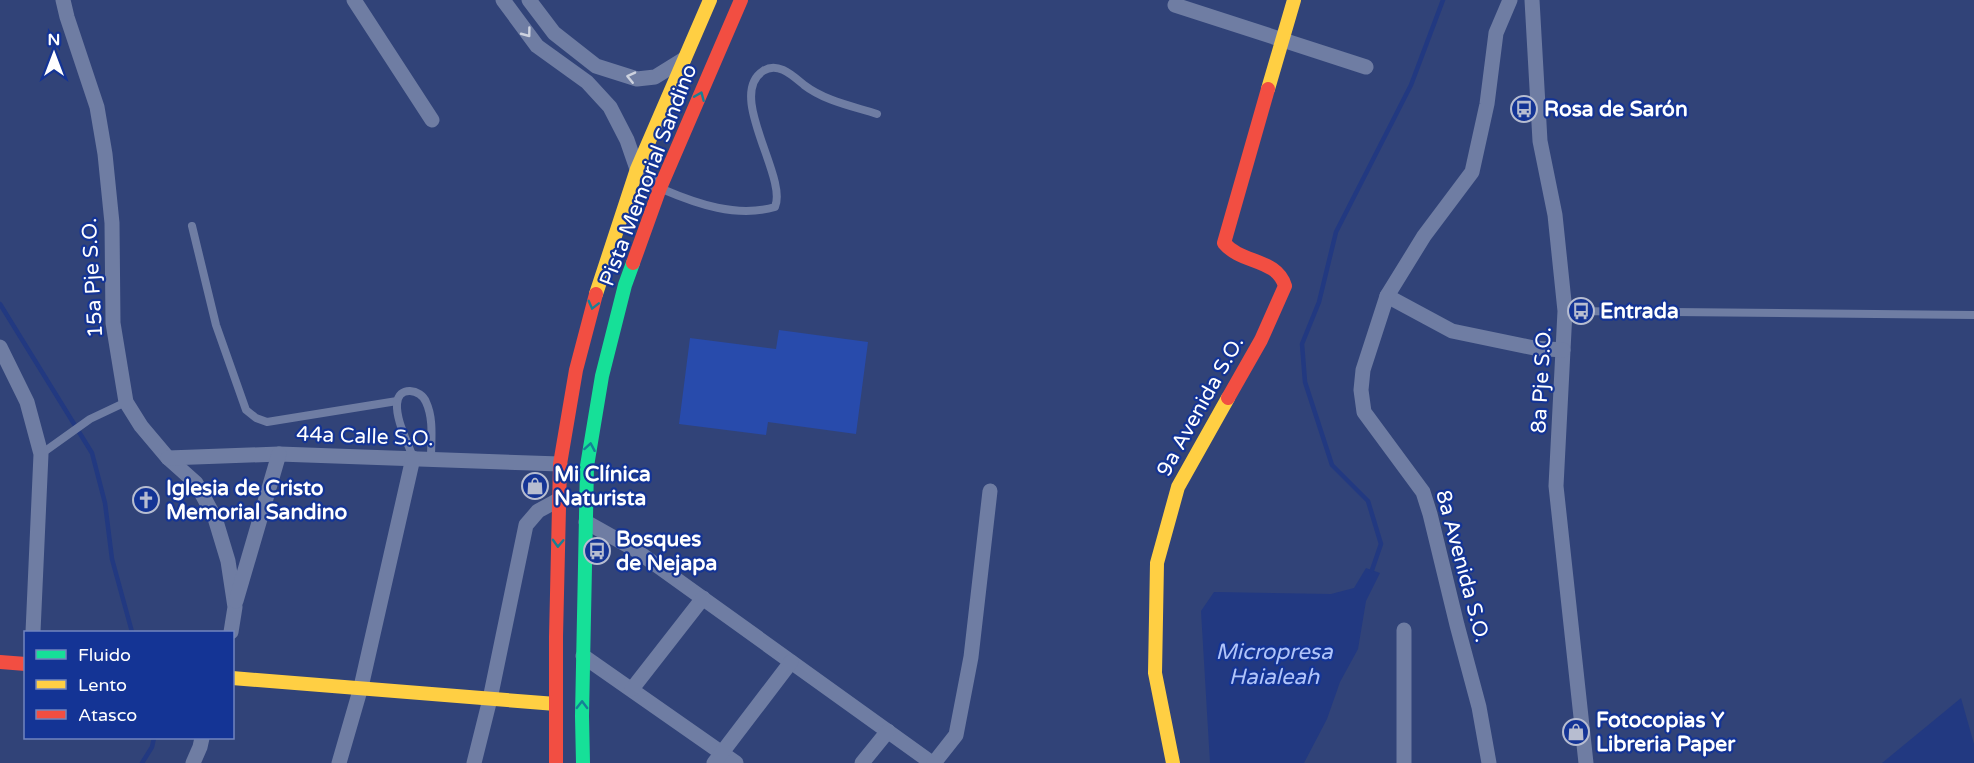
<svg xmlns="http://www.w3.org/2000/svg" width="1974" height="763" viewBox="0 0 1974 763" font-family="'Varela Round',sans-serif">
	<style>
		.green { fill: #284bac }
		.water { fill: #223981 }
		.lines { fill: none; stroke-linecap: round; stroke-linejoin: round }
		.stream { stroke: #223981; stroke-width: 4.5 }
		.lane { stroke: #6f7da3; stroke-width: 8 }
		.street { stroke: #6f7da3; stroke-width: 15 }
		.fast { stroke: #16e098; stroke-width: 14 }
		.slow { stroke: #ffcf43; stroke-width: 14 }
		.jam { stroke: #f24e42; stroke-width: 14 }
		.oneway { stroke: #cdd2df }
		.oneway2 { stroke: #158196 }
		.labels { text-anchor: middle; stroke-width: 4.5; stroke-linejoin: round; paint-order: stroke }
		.poi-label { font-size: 21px; font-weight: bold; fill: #fff; stroke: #143495; text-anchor: start }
		.street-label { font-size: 21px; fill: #fff; stroke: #143495 }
		.water-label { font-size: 22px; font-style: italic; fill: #b0c4f9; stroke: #143495 }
	</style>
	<rect width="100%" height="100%" fill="#314378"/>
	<polygon class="green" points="779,330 868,342 856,434 768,422 766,435 679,424 690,338 776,349"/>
	<g class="water">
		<polygon points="1366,568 1380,573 1366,601 1358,649 1340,682 1327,719 1304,763 1210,763 1201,611 1214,592 1331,594 1354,588"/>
		<polygon points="1961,698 1974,744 1974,763 1882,763"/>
	</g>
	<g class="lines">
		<g class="stream">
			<polyline points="0,304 92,453 105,503 112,559 132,632"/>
			<polyline points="1372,570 1381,544 1368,501 1332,465 1305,382 1302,344 1319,302 1336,232 1411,85 1443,0"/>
			<polyline points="142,763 152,747 154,738"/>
		</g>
		<g class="lane">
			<path d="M 662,189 C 697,204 737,218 775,207 C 788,177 726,95 763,71 C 778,61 793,76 804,85 C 825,101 852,106 877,114"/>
			<polyline points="192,226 216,325 246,410 256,418 267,422 397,401"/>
			<polyline points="1565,311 1974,315"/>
			<polyline points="41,454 90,419 126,402"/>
			<path d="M 413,458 C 408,442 396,421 397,404 C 398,385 421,389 426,402 C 434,419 431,440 431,458"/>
		</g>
		<g class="street">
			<polyline points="63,0 67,17 97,107 105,154 112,223 113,323 126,402 141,426 168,458 196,483 215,518 228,561 235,607 231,632"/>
			<polyline points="354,0 432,120"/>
			<polyline points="503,0 537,46 587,82 610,107 627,140 637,169 660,188"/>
			<polyline points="529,0 554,33 596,66 637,79 655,77 684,59"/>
			<polyline points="1532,0 1540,141 1555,215 1565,311 1556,486 1586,763"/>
			<polyline points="1175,5 1366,67"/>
			<polyline points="1387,296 1452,331 1534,348 1563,350"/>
			<polyline points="0,347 27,402 41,454 33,632"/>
			<polyline points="168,458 279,454 560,464"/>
			<polyline points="586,522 634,549 932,763"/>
			<polyline points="236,601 279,454"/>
			<polyline points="583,656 736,763"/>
			<polyline points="632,689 703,598"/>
			<polyline points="193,763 200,747 202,738"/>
			<polyline points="339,763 361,687 413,458"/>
			<polyline points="474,763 490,699 526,525 538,511 560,499"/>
			<polyline points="714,763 791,662"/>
			<polyline points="862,763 888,731"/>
			<polyline points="934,763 956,735 971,657 990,491"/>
			<polyline points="1404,763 1404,630"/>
			<polyline points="1489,763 1479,707 1457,625 1430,514 1423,492 1364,412 1361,390 1363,370 1387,296 1424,236 1472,172 1487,104 1496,33 1510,0"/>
		</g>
		<polyline class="fast" points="583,763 582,716 587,466 602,376 625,285 633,263"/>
		<g class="slow">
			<polyline points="1268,89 1294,0"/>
			<polyline points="596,294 637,169 710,0"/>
			<polyline points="232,678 556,704"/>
			<polyline points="1173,763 1155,673 1157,563 1178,487 1228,398"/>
		</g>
		<g class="jam">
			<polyline points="633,263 660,188 741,0"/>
			<path d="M 1228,398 L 1261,340 L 1285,286 C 1277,258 1241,264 1224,243 L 1268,89"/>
			<polyline points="0,662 26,664"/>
			<polyline points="556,763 556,637 560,464 576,370 596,294"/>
		</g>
	</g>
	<defs><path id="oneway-chevron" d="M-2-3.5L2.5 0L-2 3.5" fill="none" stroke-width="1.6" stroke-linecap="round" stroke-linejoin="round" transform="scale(1.5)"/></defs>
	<g class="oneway">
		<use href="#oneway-chevron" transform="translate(527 33) rotate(53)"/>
		<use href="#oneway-chevron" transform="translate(631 77) rotate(-167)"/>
	</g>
	<g class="oneway2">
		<use href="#oneway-chevron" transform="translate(700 96) rotate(-67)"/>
		<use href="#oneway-chevron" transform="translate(593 305) rotate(104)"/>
		<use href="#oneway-chevron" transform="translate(590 447) rotate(-80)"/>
		<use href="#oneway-chevron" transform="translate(558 543) rotate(92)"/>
		<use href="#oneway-chevron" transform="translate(582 705) rotate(-89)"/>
	</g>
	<defs>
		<symbol id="bus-ring" viewBox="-11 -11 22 22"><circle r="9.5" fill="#143495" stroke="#b7bdd0" stroke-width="1.5"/><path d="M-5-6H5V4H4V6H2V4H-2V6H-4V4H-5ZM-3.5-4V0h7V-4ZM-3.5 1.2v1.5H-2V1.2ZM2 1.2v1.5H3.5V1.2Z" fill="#b7bdd0"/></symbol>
		<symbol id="shop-ring" viewBox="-11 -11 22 22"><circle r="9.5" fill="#143495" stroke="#b7bdd0" stroke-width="1.5"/><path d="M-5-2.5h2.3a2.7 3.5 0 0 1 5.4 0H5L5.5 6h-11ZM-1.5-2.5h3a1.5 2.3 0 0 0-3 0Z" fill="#b7bdd0"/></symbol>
		<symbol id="church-ring" viewBox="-11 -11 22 22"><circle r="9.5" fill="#143495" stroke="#b7bdd0" stroke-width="1.5"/><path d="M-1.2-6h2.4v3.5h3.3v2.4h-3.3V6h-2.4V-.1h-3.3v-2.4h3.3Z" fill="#b7bdd0"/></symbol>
	</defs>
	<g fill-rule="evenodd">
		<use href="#bus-ring" x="1509" y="94" width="30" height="30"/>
		<use href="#bus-ring" x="1566" y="296" width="30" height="30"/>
		<use href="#shop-ring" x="520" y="471" width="30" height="30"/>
		<use href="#church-ring" x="131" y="485" width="30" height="30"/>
		<use href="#bus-ring" x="582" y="536" width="30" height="30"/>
		<use href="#shop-ring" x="1561" y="717" width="30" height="30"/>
	</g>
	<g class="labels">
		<g class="poi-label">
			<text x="1544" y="116">Rosa de Sarón</text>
			<text x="1600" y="318">Entrada</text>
			<text x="554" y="481">Mi Clínica<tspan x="554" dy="24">Naturista</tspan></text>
			<text x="166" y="495">Iglesia de Cristo<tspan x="166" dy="24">Memorial Sandino</tspan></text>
			<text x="616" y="546">Bosques<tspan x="616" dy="24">de Nejapa</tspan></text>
			<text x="1596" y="727">Fotocopias Y<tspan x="1596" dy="24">Libreria Paper</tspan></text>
		</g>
		<g class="street-label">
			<text transform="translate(648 175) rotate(-69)" y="7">Pista Memorial Sandino</text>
			<text transform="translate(92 278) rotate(-93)" y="7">15a Pje S.O.</text>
			<text transform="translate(1541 380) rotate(-87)" y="7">8a Pje S.O.</text>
			<text transform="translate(1200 406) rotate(-61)" y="7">9a Avenida S.O.</text>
			<text transform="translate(365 436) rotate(2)" y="7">44a Calle S.O.</text>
			<text transform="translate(1463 566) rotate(75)" y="7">8a Avenida S.O.</text>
		</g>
		<g class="water-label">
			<text x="1274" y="659">Micropresa<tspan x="1274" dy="25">Haialeah</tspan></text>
		</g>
	</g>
	<rect x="24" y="631" width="210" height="108" fill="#143495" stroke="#7285bf" stroke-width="1.5"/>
	<rect x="36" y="650" width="30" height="9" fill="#16e098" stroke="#7285bf" stroke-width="1.5"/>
	<text x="78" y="661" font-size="18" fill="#ffffff">Fluido</text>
	<rect x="36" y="680" width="30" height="9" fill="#ffcf43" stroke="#7285bf" stroke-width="1.5"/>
	<text x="78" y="691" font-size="18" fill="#ffffff">Lento</text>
	<rect x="36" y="710" width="30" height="9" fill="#f24e42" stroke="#7285bf" stroke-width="1.5"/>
	<text x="78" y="721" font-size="18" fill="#ffffff">Atasco</text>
	<g transform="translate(54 54)" stroke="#143495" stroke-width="4.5" paint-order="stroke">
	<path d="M0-4.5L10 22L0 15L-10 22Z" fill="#ffffff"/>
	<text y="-9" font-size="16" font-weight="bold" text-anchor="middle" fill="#ffffff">N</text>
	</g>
</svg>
